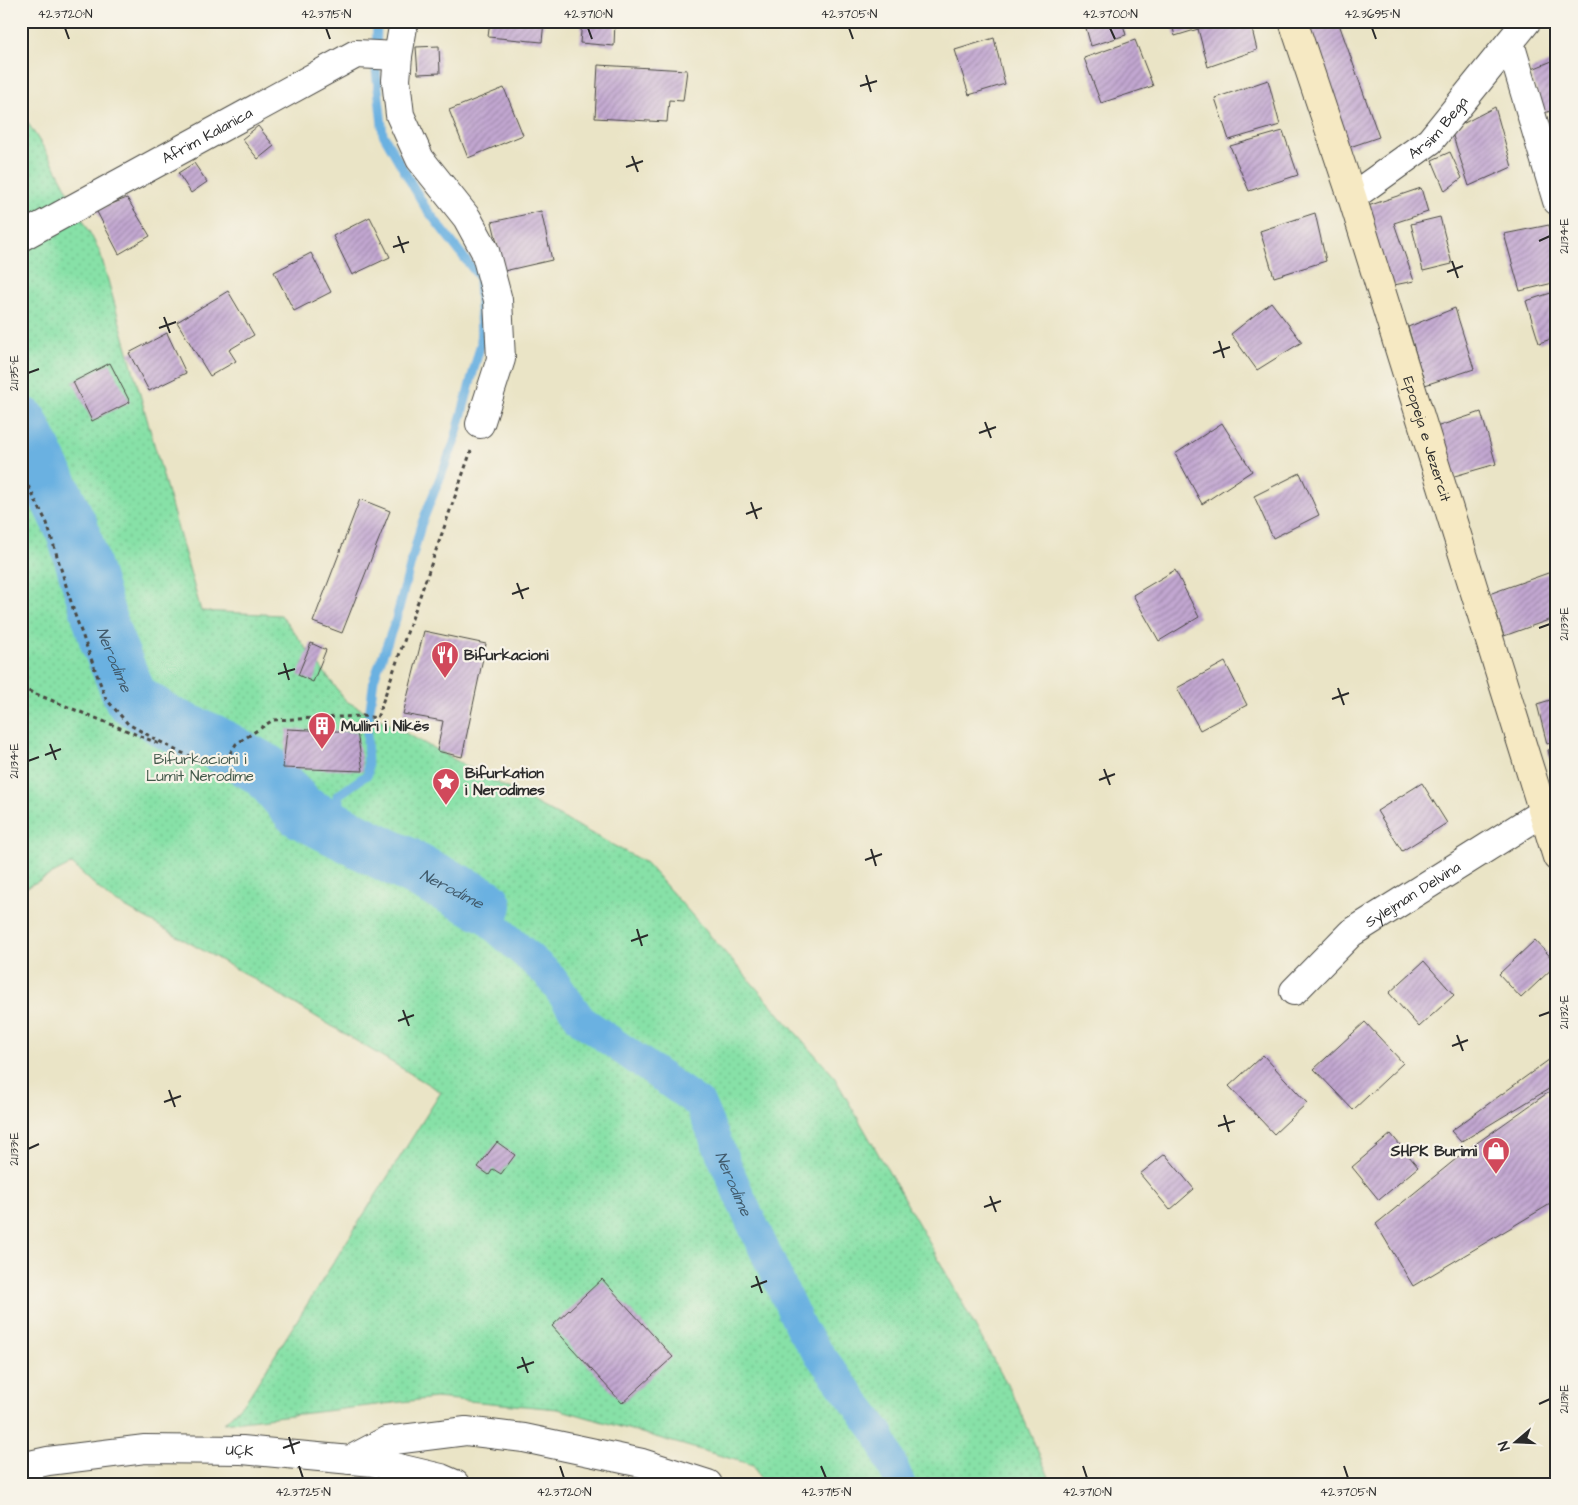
<svg xmlns="http://www.w3.org/2000/svg" width="1578" height="1505" viewBox="0 0 1578 1505" font-family="'Architects Daughter',sans-serif">
	<style>
		.grass { fill: url(#grass-dots); stroke: #598669 }
		.lines { fill: none; stroke-linecap: round; stroke-linejoin: round }
		.stream { stroke: #6ab1e1; stroke-width: 9 }
		.canal { stroke: #6ab1e1; stroke-width: 31 }
		.river { stroke: #6ab1e1; stroke-width: 54 }
		.building { fill: url(#building-hatch) }
		.minor-casing { stroke: #484742; stroke-width: 30 }
		.secondary-casing { stroke: #484742; stroke-width: 30 }
		.path { stroke: #484742; stroke-width: 3; stroke-dasharray: 4 4; stroke-linecap: butt }
		.minor { stroke: #fff; stroke-width: 28 }
		.secondary { stroke: #f6e9c3; stroke-width: 28 }
		.ticks { fill: none; stroke: #2b2b2b; stroke-width: 2 }
		.labels { text-anchor: middle; stroke-width: 4.5; stroke-linejoin: round; paint-order: stroke }
		.street-label { font-size: 15px; fill: #2b2b2b; stroke: #f7f3e8 }
		.poi-label { font-size: 15px; font-weight: bold; fill: #2b2b2b; stroke: #f7f3e8; text-anchor: start }
		.park-label { font-size: 15px; fill: #42584a; stroke: #f7f3e8 }
		.water-label { font-size: 16px; font-style: italic; fill: #415a6b; stroke: #f7f3e8 }
		.neatline { fill: none; stroke: #2b2b2b; stroke-width: 2 }
		.ticks-label { font-size: 12px; text-anchor: middle; fill: #2b2b2b }
	</style>
	<defs>
		<pattern id="grass-dots" width="8" height="8" patternUnits="userSpaceOnUse" patternTransform="scale(1.25)"><rect width="8" height="8" fill="#87e1a7"/><path d="M2 2h.1M6 6h.1" fill="none" stroke="#75c190" stroke-width="1.8" stroke-linecap="round"/></pattern>
		<pattern id="building-hatch" width="6" height="6" patternUnits="userSpaceOnUse" patternTransform="scale(1.25)"><rect width="6" height="6" fill="#c2a7d1"/><path d="M-1 1l2-2M0 6l6-6M5 7l2-2" fill="none" stroke="#9e88aa"/></pattern>
	</defs>
	<rect width="100%" height="100%" fill="#f7f3e8"/>
	<filter id="ink" filterUnits="userSpaceOnUse"><feTurbulence type="fractalNoise" baseFrequency=".02" numOctaves="2"/><feDisplacementMap in="SourceGraphic" scale="10" xChannelSelector="R" yChannelSelector="G"/><feConvolveMatrix kernelMatrix="1 2 1 2 8 2 1 2 1" color-interpolation-filters="sRGB"/></filter>
	<filter id="wash" filterUnits="userSpaceOnUse"><feTurbulence type="fractalNoise" baseFrequency=".0096" numOctaves="4" result="noise"/><feDisplacementMap in="SourceGraphic" scale="20" xChannelSelector="R" yChannelSelector="G"/><feGaussianBlur stdDeviation="1.12" result="paint"/><feColorMatrix in="noise" values="0 0 0 0 0 0 0 0 0 0 0 0 0 0 0 0 0 1.4 0 .05"/><feComposite in="paint" operator="in"/></filter>
	<g filter="url(#wash)">
		<rect width="100%" height="100%" fill="#eae4c6"/>
		<polygon class="grass" points="21,112 52,161 100,252 201,611 281,615 346,701 646,863 833,1075 930,1244 1016,1401 1052,1484 763,1484 753,1465 558,1409 435,1398 224,1423 248,1398 441,1092 247,975 109,898 72,864 21,890"/>
		<g class="lines">
			<polyline class="stream" points="377,21 376,70 383,134 425,207 479,277 481,343 454,443 421,525 396,619 374,679 367,731 368,774 337,796 343,811 417,844 485,905"/>
			<path class="canal" id="s1" d="M 485,905 L 493,925 L 549,975 L 581,1020 L 700,1104 L 742,1202 L 802,1331 L 879,1434 L 900,1484"/>
			<path class="river" id="s2" d="M 21,423 L 72,529 L 106,639 L 131,698 L 168,723 L 212,741 L 266,771 L 300,811 L 485,905"/>
		</g>
		<g id="blocks">
			<g class="building">
				<polygon points="490,21 544,21 542,42 488,37"/>
				<polygon points="582,21 615,21 614,46 580,43"/>
				<polygon points="1084,21 1122,21 1126,35 1091,46"/>
				<polygon points="1171,21 1195,21 1198,29 1216,21 1250,21 1257,50 1208,67 1198,29 1175,36"/>
				<polygon points="1325,21 1338,21 1379,137 1347,148 1305,28"/>
				<polygon points="994,38 1005,84 969,95 955,50"/>
				<polygon points="1135,40 1153,86 1101,103 1084,58"/>
				<polygon points="439,46 440,73 418,74 416,47"/>
				<polygon points="1557,59 1557,109 1544,113 1530,70"/>
				<polygon points="598,65 687,70 683,101 669,100 667,122 595,118"/>
				<polygon points="1268,80 1280,125 1229,140 1215,98"/>
				<polygon points="504,88 523,135 468,158 449,110"/>
				<polygon points="1495,107 1512,167 1469,186 1451,130"/>
				<polygon points="258,126 274,146 258,159 242,139"/>
				<polygon points="1283,131 1298,175 1249,191 1230,146"/>
				<polygon points="1450,152 1462,178 1445,191 1432,160"/>
				<polygon points="194,163 207,182 191,193 178,173"/>
				<polygon points="1421,188 1428,212 1394,223 1414,281 1389,286 1365,207"/>
				<polygon points="127,198 150,236 119,254 96,210"/>
				<polygon points="541,211 552,260 504,271 492,222"/>
				<polygon points="1315,213 1326,261 1274,277 1260,231"/>
				<polygon points="370,217 390,257 352,275 333,236"/>
				<polygon points="1440,217 1452,264 1423,271 1411,224"/>
				<polygon points="1549,225 1557,254 1557,282 1520,291 1504,234"/>
				<polygon points="311,253 331,292 294,311 274,272"/>
				<polygon points="228,291 254,335 229,350 236,361 210,376 177,322"/>
				<polygon points="1557,291 1557,337 1539,343 1526,301"/>
				<polygon points="1271,302 1302,342 1257,370 1231,334"/>
				<polygon points="1455,308 1474,369 1425,385 1408,327"/>
				<polygon points="167,333 186,373 149,391 129,353"/>
				<polygon points="110,363 130,402 92,421 73,382"/>
				<polygon points="1481,412 1496,464 1451,477 1436,427"/>
				<polygon points="1222,423 1252,471 1202,504 1175,454"/>
				<polygon points="1300,473 1319,515 1273,538 1254,496"/>
				<polygon points="360,499 390,511 342,633 313,622"/>
				<polygon points="1175,570 1199,617 1159,641 1133,595"/>
				<polygon points="1551,572 1557,589 1557,617 1504,636 1489,594"/>
				<polygon points="424,631 486,644 462,757 437,751 443,721 403,714"/>
				<polygon points="311,643 326,650 313,682 298,675"/>
				<polygon points="1225,662 1247,705 1200,730 1177,688"/>
				<polygon points="1557,698 1557,741 1547,744 1537,704"/>
				<polygon points="287,729 357,732 363,771 283,768"/>
				<polygon points="1557,748 1557,784 1556,784 1548,750"/>
				<polygon points="1422,783 1447,823 1402,851 1377,811"/>
				<polygon points="1535,940 1557,964 1521,998 1499,974"/>
				<polygon points="1424,961 1454,995 1419,1027 1389,993"/>
				<polygon points="1365,1022 1403,1063 1353,1110 1314,1069"/>
				<polygon points="1557,1054 1557,1084 1461,1142 1451,1131"/>
				<polygon points="1263,1055 1307,1103 1274,1134 1229,1086"/>
				<polygon points="1557,1090 1557,1200 1413,1286 1376,1224 1467,1150 1546,1094"/>
				<polygon points="1391,1134 1418,1167 1379,1200 1352,1167"/>
				<polygon points="497,1142 515,1155 501,1174 493,1169 489,1175 478,1167"/>
				<polygon points="1165,1154 1194,1189 1170,1210 1140,1174"/>
				<polygon points="602,1279 673,1357 622,1403 552,1326"/>
			</g>
		</g>
	</g>
	<g filter="url(#ink)">
		<use href="#blocks" fill-opacity="0" stroke="#484742" stroke-width="1"/>
		<g class="lines">
			<defs>
				<g id="minor">
					<polyline points="404,21 398,56 396,80 400,115 420,159 467,218 485,251 498,300 501,359 480,424"/>
					<polyline points="1510,43 1557,201"/>
					<path id="s3" d="M 1352,197 L 1430,141 L 1527,21"/>
					<path id="s4" d="M 21,237 L 356,54 L 398,56"/>
					<path id="s5" d="M 1294,991 L 1351,933 L 1542,813"/>
					<polyline points="350,1460 386,1441 466,1431 524,1438 642,1463 708,1484"/>
					<path id="s6" d="M 21,1467 L 48,1461 L 145,1449 L 242,1450 L 373,1462 L 441,1478 L 455,1484"/>
				</g>
				<g id="secondary">
					<path id="s7" d="M 1293,21 L 1352,197 L 1557,857"/>
				</g>
			</defs>
			<use href="#minor" class="minor-casing"/>
			<use href="#secondary" class="secondary-casing"/>
			<g class="path">
				<polyline points="21,472 47,523 75,615 106,699 128,724 177,751 212,764 226,760 236,744 273,720 362,716 377,718 471,451"/>
				<polyline points="21,688 162,745"/>
			</g>
			<use href="#minor" class="minor"/>
			<use href="#secondary" class="secondary"/>
		</g>
	</g>
	<path class="ticks" d="M 65,28 L 69,39M 326,28 L 330,39M 588,28 L 592,39M 849,28 L 853,39M 1110,28 L 1115,39M 1372,28 L 1376,39M 866,75 L 871,92M 860,86 L 877,81M 632,156 L 638,172M 626,167 L 643,161M 398,236 L 404,253M 1539,241 L 1550,236M 393,247 L 409,242M 1452,261 L 1458,278M 1447,272 L 1463,266M 164,317 L 170,333M 159,328 L 176,322M 1219,341 L 1224,358M 1213,353 L 1230,347M 28,373 L 39,369M 985,422 L 991,438M 979,433 L 996,427M 751,502 L 757,519M 746,514 L 762,508M 517,583 L 523,599M 512,594 L 529,588M 1539,628 L 1550,624M 284,663 L 289,680M 278,674 L 295,669M 1338,688 L 1344,705M 1332,699 L 1349,693M 50,744 L 56,760M 45,755 L 61,749M 28,761 L 39,757M 1104,769 L 1110,785M 1099,780 L 1115,774M 871,849 L 876,866M 865,860 L 882,854M 637,929 L 642,946M 631,941 L 648,935M 403,1010 L 409,1026M 1539,1016 L 1550,1012M 398,1021 L 414,1015M 1457,1035 L 1463,1051M 1452,1046 L 1468,1040M 169,1090 L 175,1107M 164,1102 L 181,1096M 1224,1115 L 1229,1132M 1218,1126 L 1235,1121M 28,1149 L 39,1144M 990,1196 L 996,1212M 984,1207 L 1001,1201M 756,1276 L 762,1293M 751,1287 L 767,1281M 522,1357 L 528,1373M 517,1368 L 534,1362M 1539,1404 L 1550,1399M 289,1437 L 294,1454M 283,1448 L 300,1442M 299,1466 L 303,1478M 560,1466 L 564,1478M 821,1466 L 826,1478M 1083,1466 L 1087,1478M 1344,1466 L 1348,1478"/>
	<defs>
		<symbol id="restaurant-pin" viewBox="-11 -11 22 30"><path d="M0 17L-7.5 6A9.5 9.5 0 1 1 7.5 6Z" fill="#d1495b" stroke="#f7f3e8"/><path d="M-5-6h1v4h1v-4h1v4h1v-4h1v5L-1.5 .5V6h-2V.5L-5-1ZM5-6V6H3V1.5H1.5Q1.5-4 5-6Z" fill="#fff"/></symbol>
		<symbol id="building-pin" viewBox="-11 -11 22 30"><path d="M0 17L-7.5 6A9.5 9.5 0 1 1 7.5 6Z" fill="#d1495b" stroke="#f7f3e8"/><path d="M-4-6H4V6H1V3H-1V6H-4ZM-2.5-4.3h1.7v1.8h-1.7ZM.8-4.3h1.7v1.8H.8ZM-2.5-1h1.7V.8h-1.7ZM.8-1h1.7V.8H.8Z" fill="#fff"/></symbol>
		<symbol id="sight-pin" viewBox="-11 -11 22 30"><path d="M0 17L-7.5 6A9.5 9.5 0 1 1 7.5 6Z" fill="#d1495b" stroke="#f7f3e8"/><path d="M0-6L1.8-2.2L6-1.7L2.9 1.2L3.7 5.4L0 3.3L-3.7 5.4L-2.9 1.2L-6-1.7L-1.8-2.2Z" fill="#fff"/></symbol>
		<symbol id="shop-pin" viewBox="-11 -11 22 30"><path d="M0 17L-7.5 6A9.5 9.5 0 1 1 7.5 6Z" fill="#d1495b" stroke="#f7f3e8"/><path d="M-5-2.5h2.3a2.7 3.5 0 0 1 5.4 0H5L5.5 6h-11ZM-1.5-2.5h3a1.5 2.3 0 0 0-3 0Z" fill="#fff"/></symbol>
	</defs>
	<g fill-rule="evenodd">
		<use href="#restaurant-pin" x="429" y="639" width="32" height="43"/>
		<use href="#building-pin" x="306" y="710" width="32" height="43"/>
		<use href="#sight-pin" x="430" y="766" width="32" height="43"/>
		<use href="#shop-pin" x="1480" y="1135" width="32" height="43"/>
	</g>
	<g class="labels">
		<g class="street-label">
			<text dy="5" stroke="none"><textPath href="#s3" startOffset="111">Arsim Bega</textPath></text>
			<text dy="5" stroke="none"><textPath href="#s4" startOffset="212">Afrim Kalanica</textPath></text>
			<text dy="5" stroke="none"><textPath href="#s7" startOffset="439">Epopeja e Jezercit</textPath></text>
			<text dy="5" stroke="none"><textPath href="#s5" startOffset="154">Sylejman Delvina</textPath></text>
			<text dy="5" stroke="none"><textPath href="#s6" startOffset="220">UÇK</textPath></text>
		</g>
		<g class="poi-label">
			<text x="464" y="660">Bifurkacioni</text>
			<text x="341" y="731">Mulliri i Nikës</text>
			<text x="465" y="778">Bifurkation<tspan x="465" dy="17">i Nerodimes</tspan></text>
			<text x="1477" y="1156" text-anchor="end">SHPK Burimi</text>
		</g>
		<g class="park-label">
			<text x="200" y="764">Bifurkacioni i<tspan x="200" dy="17">Lumit Nerodime</tspan></text>
		</g>
		<g class="water-label">
			<text dy="6" stroke="none"><textPath href="#s2" startOffset="255">Nerodime</textPath></text>
			<text dy="6" stroke="none"><textPath href="#s2" startOffset="674">Nerodime</textPath></text>
			<text dy="6" stroke="none"><textPath href="#s1" startOffset="384">Nerodime</textPath></text>
		</g>
	</g>
	<rect width="1578" height="1505" fill="none" stroke="#f7f3e8" stroke-width="55"/>
	<g transform="translate(1516 1442) rotate(251)" stroke="#f7f3e8" stroke-width="4" paint-order="stroke">
	<path d="M0-4L9 19L0 12L-9 19Z" fill="#2b2b2b"/>
	<text y="-8" font-size="14" font-weight="bold" text-anchor="middle" fill="#2b2b2b">N</text>
	</g>
	<rect x="28" y="28" width="1522" height="1450" class="neatline"/>
	<g class="ticks-label">
		<text x="65" y="18">42.3720°N</text>
		<text x="326" y="18">42.3715°N</text>
		<text x="588" y="18">42.3710°N</text>
		<text x="849" y="18">42.3705°N</text>
		<text x="1110" y="18">42.3700°N</text>
		<text x="1372" y="18">42.3695°N</text>
		<text transform="translate(1564 236) rotate(-90)" y="4">21.134°E</text>
		<text transform="translate(14 373) rotate(-90)" y="4">21.135°E</text>
		<text transform="translate(1564 624) rotate(-90)" y="4">21.133°E</text>
		<text transform="translate(14 761) rotate(-90)" y="4">21.134°E</text>
		<text transform="translate(1564 1012) rotate(-90)" y="4">21.132°E</text>
		<text transform="translate(14 1149) rotate(-90)" y="4">21.133°E</text>
		<text transform="translate(1564 1399) rotate(-90)" y="4">21.131°E</text>
		<text x="303" y="1496">42.3725°N</text>
		<text x="564" y="1496">42.3720°N</text>
		<text x="826" y="1496">42.3715°N</text>
		<text x="1087" y="1496">42.3710°N</text>
		<text x="1348" y="1496">42.3705°N</text>
	</g>
</svg>
